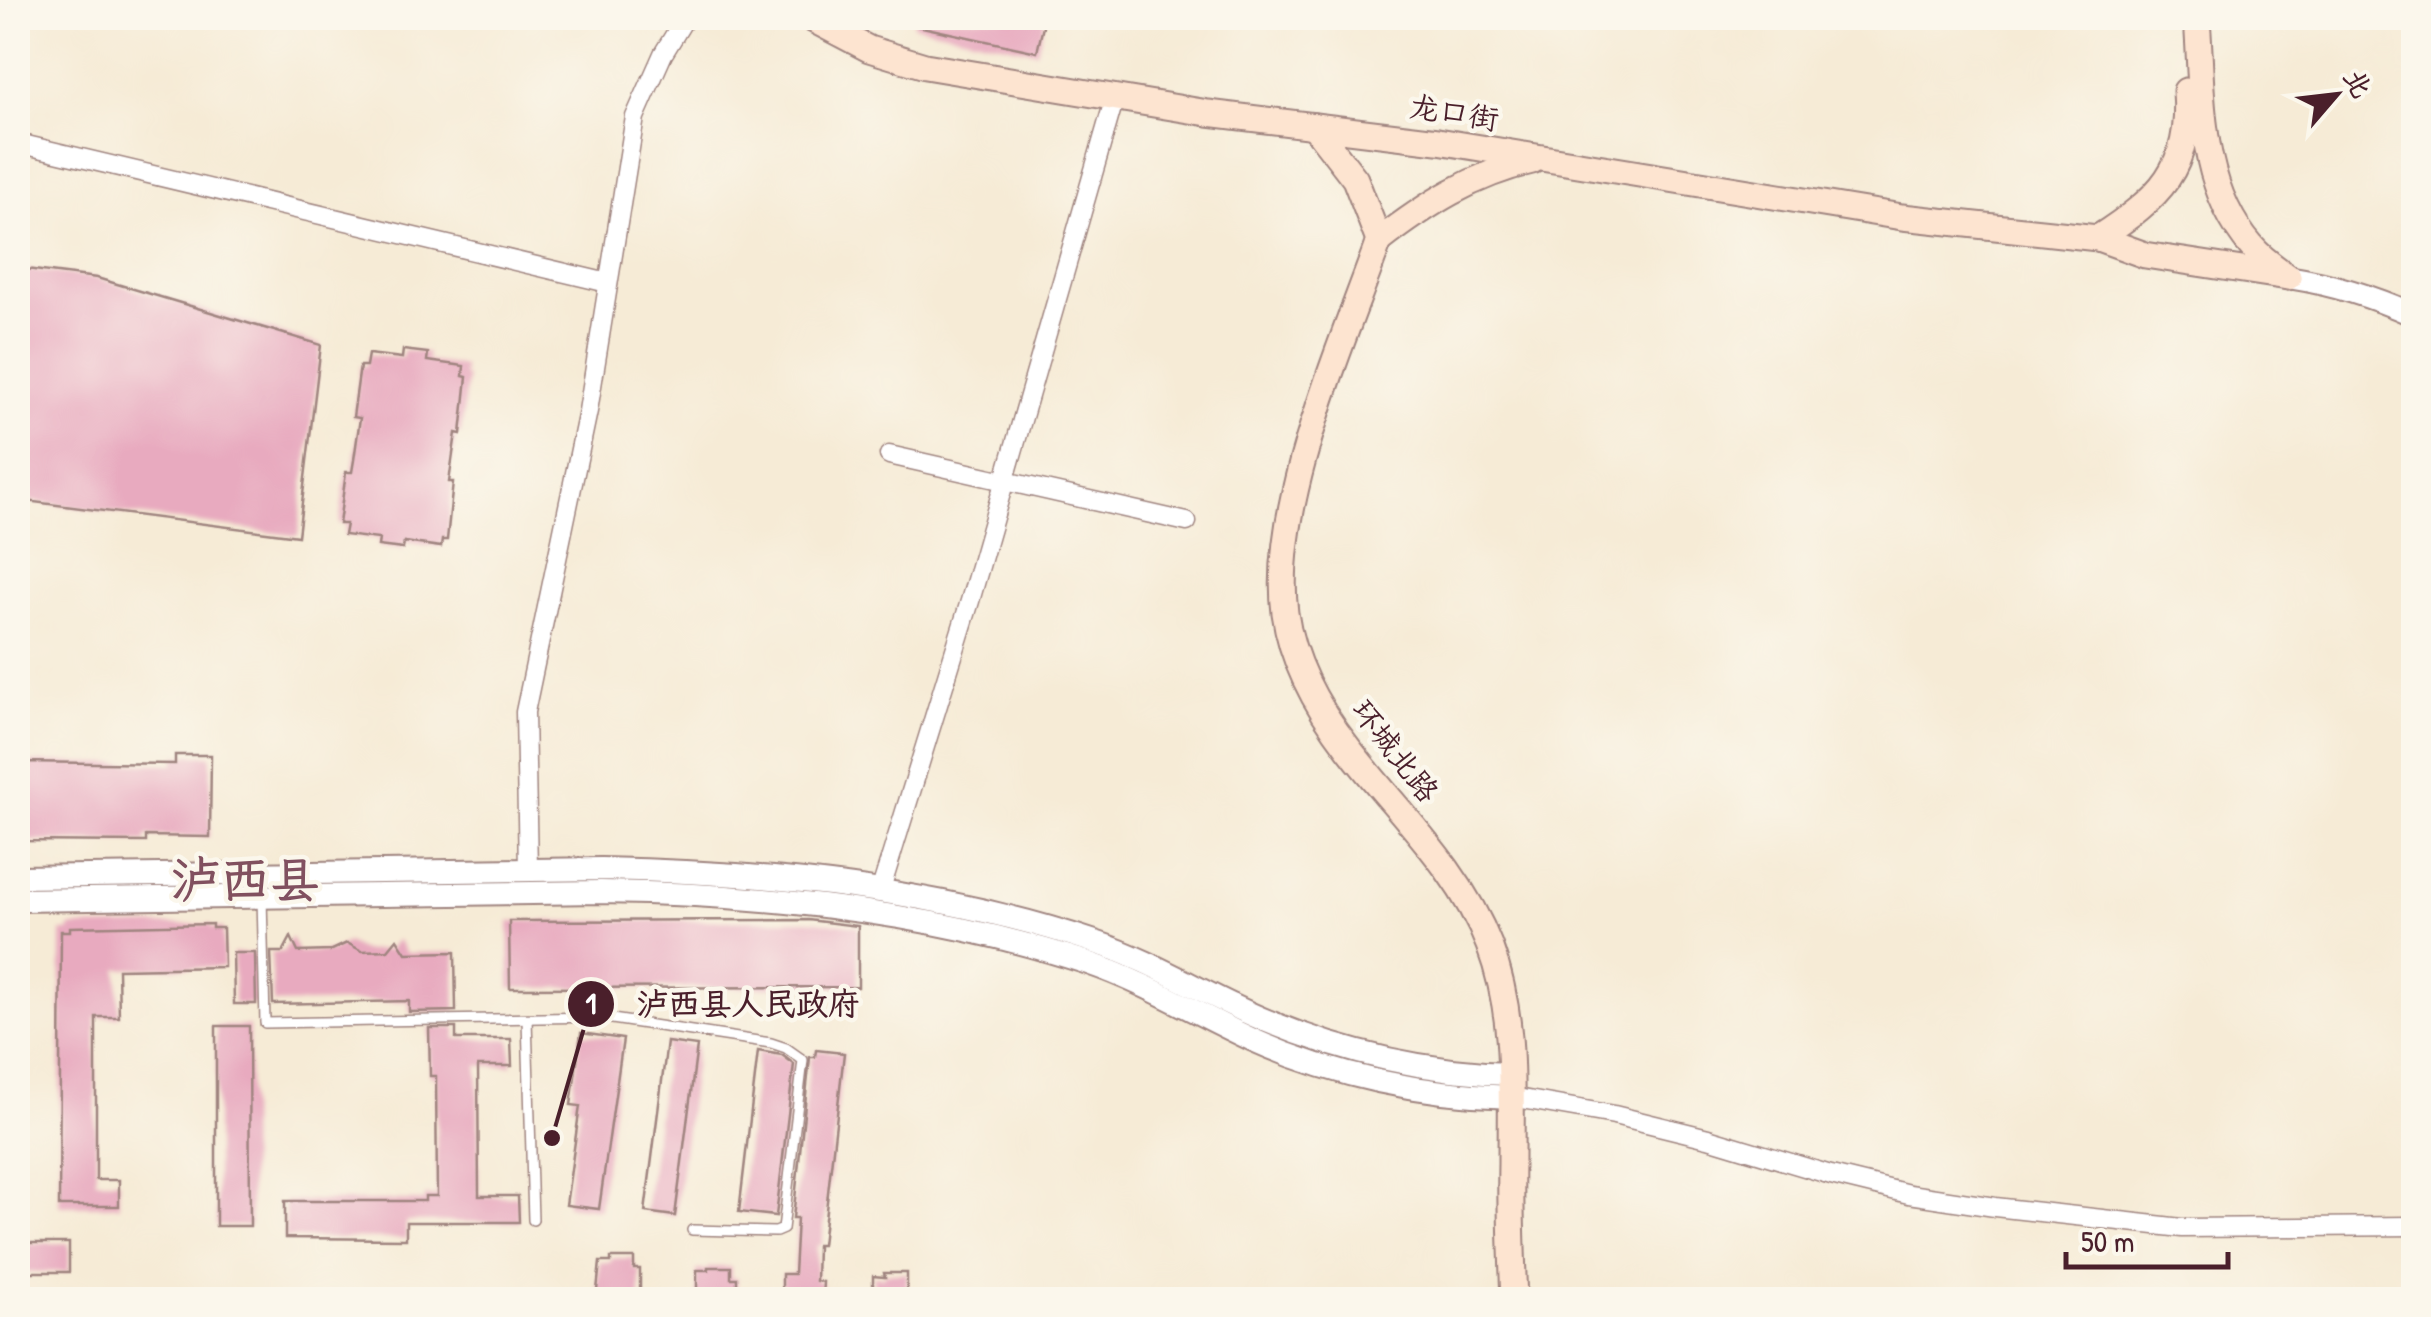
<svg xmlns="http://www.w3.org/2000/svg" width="2431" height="1317" viewBox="0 0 2431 1317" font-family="'Patrick Hand','LXGW WenKai TC',sans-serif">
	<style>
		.building { fill: #e8aabf }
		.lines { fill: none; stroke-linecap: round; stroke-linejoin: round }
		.service-casing { stroke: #a08580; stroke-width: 12 }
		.minor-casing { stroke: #a08580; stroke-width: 21 }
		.tertiary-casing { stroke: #a08580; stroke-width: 26 }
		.secondary-casing { stroke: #a08580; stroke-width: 29 }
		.service { stroke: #fff; stroke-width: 9 }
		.minor { stroke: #fff; stroke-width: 18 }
		.tertiary { stroke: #fff; stroke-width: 22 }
		.secondary { stroke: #fde4d0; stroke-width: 25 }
		.labels { text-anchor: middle; stroke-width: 9; stroke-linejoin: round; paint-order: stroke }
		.street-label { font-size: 30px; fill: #4a1f2b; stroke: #fbf7ec }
		.town-label { font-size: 50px; font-weight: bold; fill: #81505f; stroke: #fbf7ec }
		.leader { fill: none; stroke: #4a1f2b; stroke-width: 4 }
		.callout-dot { fill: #4a1f2b; stroke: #fbf7ec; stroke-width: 4 }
		.mark-label { font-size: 30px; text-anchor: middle; font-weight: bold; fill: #fff }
		.callout-label { font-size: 32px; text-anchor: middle; font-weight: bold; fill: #4a1f2b; stroke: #fbf7ec; stroke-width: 9; stroke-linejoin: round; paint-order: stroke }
	</style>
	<rect width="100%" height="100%" fill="#fbf7ec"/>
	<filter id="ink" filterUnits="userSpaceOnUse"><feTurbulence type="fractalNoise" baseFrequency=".01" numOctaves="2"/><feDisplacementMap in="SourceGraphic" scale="20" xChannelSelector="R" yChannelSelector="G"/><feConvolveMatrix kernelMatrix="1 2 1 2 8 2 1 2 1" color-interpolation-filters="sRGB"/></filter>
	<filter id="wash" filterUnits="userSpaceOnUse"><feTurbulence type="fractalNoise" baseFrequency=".0048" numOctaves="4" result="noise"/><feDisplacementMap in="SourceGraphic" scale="40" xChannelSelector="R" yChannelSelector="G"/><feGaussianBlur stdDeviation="2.25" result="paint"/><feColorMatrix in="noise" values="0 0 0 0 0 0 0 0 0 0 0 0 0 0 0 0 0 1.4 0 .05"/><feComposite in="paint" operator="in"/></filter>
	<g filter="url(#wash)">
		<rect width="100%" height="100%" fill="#f6ebd6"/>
		<g id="blocks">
			<g class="building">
				<polygon points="914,18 1045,18 1037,52 913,25"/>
				<polygon points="18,268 97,278 321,345 298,536 18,500"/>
				<polygon points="403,350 428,353 427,361 464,366 463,376 467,377 461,434 456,433 449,482 453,482 447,540 442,540 441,547 404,542 403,549 378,546 379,539 344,535 346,524 339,524 346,472 352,472 354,460 360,418 353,417 360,366 366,366 368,354 402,358"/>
				<polygon points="175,755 211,755 210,837 146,836 146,842 18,841 18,762 175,764"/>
				<polygon points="808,920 858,926 858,987 510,988 509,921"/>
				<polygon points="212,924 212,928 223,928 224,967 118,969 119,1017 96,1017 96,1180 119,1180 119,1206 59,1206 61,931 70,931 70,927"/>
				<polygon points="291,937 298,952 330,951 347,943 362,951 388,950 397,939 406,953 455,952 456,1011 409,1012 409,1001 273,1004 271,952 283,952"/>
				<polygon points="233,953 255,953 256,1004 234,1004"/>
				<polygon points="216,1026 249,1026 250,1226 216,1226"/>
				<polygon points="429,1028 456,1028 456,1039 511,1039 512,1066 478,1066 479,1196 518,1196 519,1222 406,1222 406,1239 285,1238 285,1201 425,1201 425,1196 437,1196 436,1076 430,1076"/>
				<polygon points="581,1033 623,1039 599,1209 566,1205 580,1106 571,1105"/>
				<polygon points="667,1042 697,1046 675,1216 645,1212"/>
				<polygon points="816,1050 844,1053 822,1245 817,1245 816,1281 823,1282 822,1300 782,1300 782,1274 794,1274 797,1218 793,1218 810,1057 815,1057"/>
				<polygon points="758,1051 782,1055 794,1064 776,1216 739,1212"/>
				<rect x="18" y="1243" width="51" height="29"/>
				<polygon points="611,1258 634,1258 634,1269 640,1269 640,1300 596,1300 600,1262 611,1262"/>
				<polygon points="708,1267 731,1267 731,1278 737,1278 737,1300 697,1300 697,1270 708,1270"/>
				<polygon points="884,1273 907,1273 907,1300 873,1300 873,1276 885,1277"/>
			</g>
		</g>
	</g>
	<g filter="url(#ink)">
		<use href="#blocks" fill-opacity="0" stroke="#a08580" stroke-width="2.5"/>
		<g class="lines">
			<defs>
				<g id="service">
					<polyline points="262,897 265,1023 599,1017 771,1043 786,1048 803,1060 783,1229 776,1232 692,1230"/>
					<polyline points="527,1019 533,1220"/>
					<polyline points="580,1300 580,1295"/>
					<polyline points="676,1300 676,1298"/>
				</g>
				<g id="minor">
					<polyline points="18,143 608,283"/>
					<polyline points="889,455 1187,522"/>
					<polyline points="528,870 525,712 588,411 635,117 663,54 685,18"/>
					<polyline points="880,892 970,601 1115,97"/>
					<polyline points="1511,1097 1614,1115 1708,1138 1831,1175 1909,1194 1995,1207 2182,1228 2414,1226"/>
				</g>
				<g id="tertiary">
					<path d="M 2288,277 C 2332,284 2372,296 2414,315"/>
					<path d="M 18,877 L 601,869 C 766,872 937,889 1095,942 C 1156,962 1208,997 1267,1021 C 1345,1053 1426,1072 1510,1074"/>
					<path d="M 18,900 L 601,892 C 764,894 933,912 1088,963 C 1146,983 1197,1014 1253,1040 C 1333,1076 1423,1095 1511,1097"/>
				</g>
				<g id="secondary">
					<polyline points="810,18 869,49 925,66 1208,113 1438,141 1902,217 2098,238 2145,255 2288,277"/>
					<path d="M 2197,18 C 2203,97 2197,184 2252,247 C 2262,259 2276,268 2288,277"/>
					<polyline points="1314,126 1355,179 1379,241"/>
					<path d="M 2098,238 C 2159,198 2192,169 2186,91"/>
					<path d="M 1379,241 C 1342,345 1271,505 1285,613 C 1292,664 1318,709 1349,749 C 1398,813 1460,869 1489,945 C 1516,1015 1511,1090 1511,1163 C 1510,1208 1512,1254 1514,1300"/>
					<path d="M 1379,241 C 1427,204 1472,175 1532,161"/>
				</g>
			</defs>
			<use href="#service" class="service-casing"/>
			<use href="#minor" class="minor-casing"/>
			<use href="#tertiary" class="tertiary-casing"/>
			<use href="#secondary" class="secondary-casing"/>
			<use href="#service" class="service"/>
			<use href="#minor" class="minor"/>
			<use href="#tertiary" class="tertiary"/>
			<use href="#secondary" class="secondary"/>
		</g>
	</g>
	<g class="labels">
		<g class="street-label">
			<text transform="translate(1454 113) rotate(9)" y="10">龙口街</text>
			<text transform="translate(1395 751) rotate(52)" y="10">环城北路</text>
		</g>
		<g class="town-label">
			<text x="245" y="897">泸西县</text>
		</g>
	</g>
	<path class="leader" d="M552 1138L591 1004"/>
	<g class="callout-dot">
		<circle cx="552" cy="1138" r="10"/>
		<circle cx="591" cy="1004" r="25"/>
	</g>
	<g class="mark-label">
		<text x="591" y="1014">1</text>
	</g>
	<g class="callout-label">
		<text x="748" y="1015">泸西县人民政府</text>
	</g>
	<rect width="2431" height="1317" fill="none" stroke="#fbf7ec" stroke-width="60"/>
	<g transform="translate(2336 95) rotate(62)" stroke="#fbf7ec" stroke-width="8" paint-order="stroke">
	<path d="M0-8L18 38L0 25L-18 38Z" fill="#4a1f2b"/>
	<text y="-15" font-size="28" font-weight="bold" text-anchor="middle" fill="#4a1f2b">北</text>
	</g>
	<path d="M2066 1252v15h162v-15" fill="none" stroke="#4a1f2b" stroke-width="5"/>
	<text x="2081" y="1252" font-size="30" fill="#4a1f2b" stroke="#fbf7ec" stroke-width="8" paint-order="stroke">50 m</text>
</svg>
